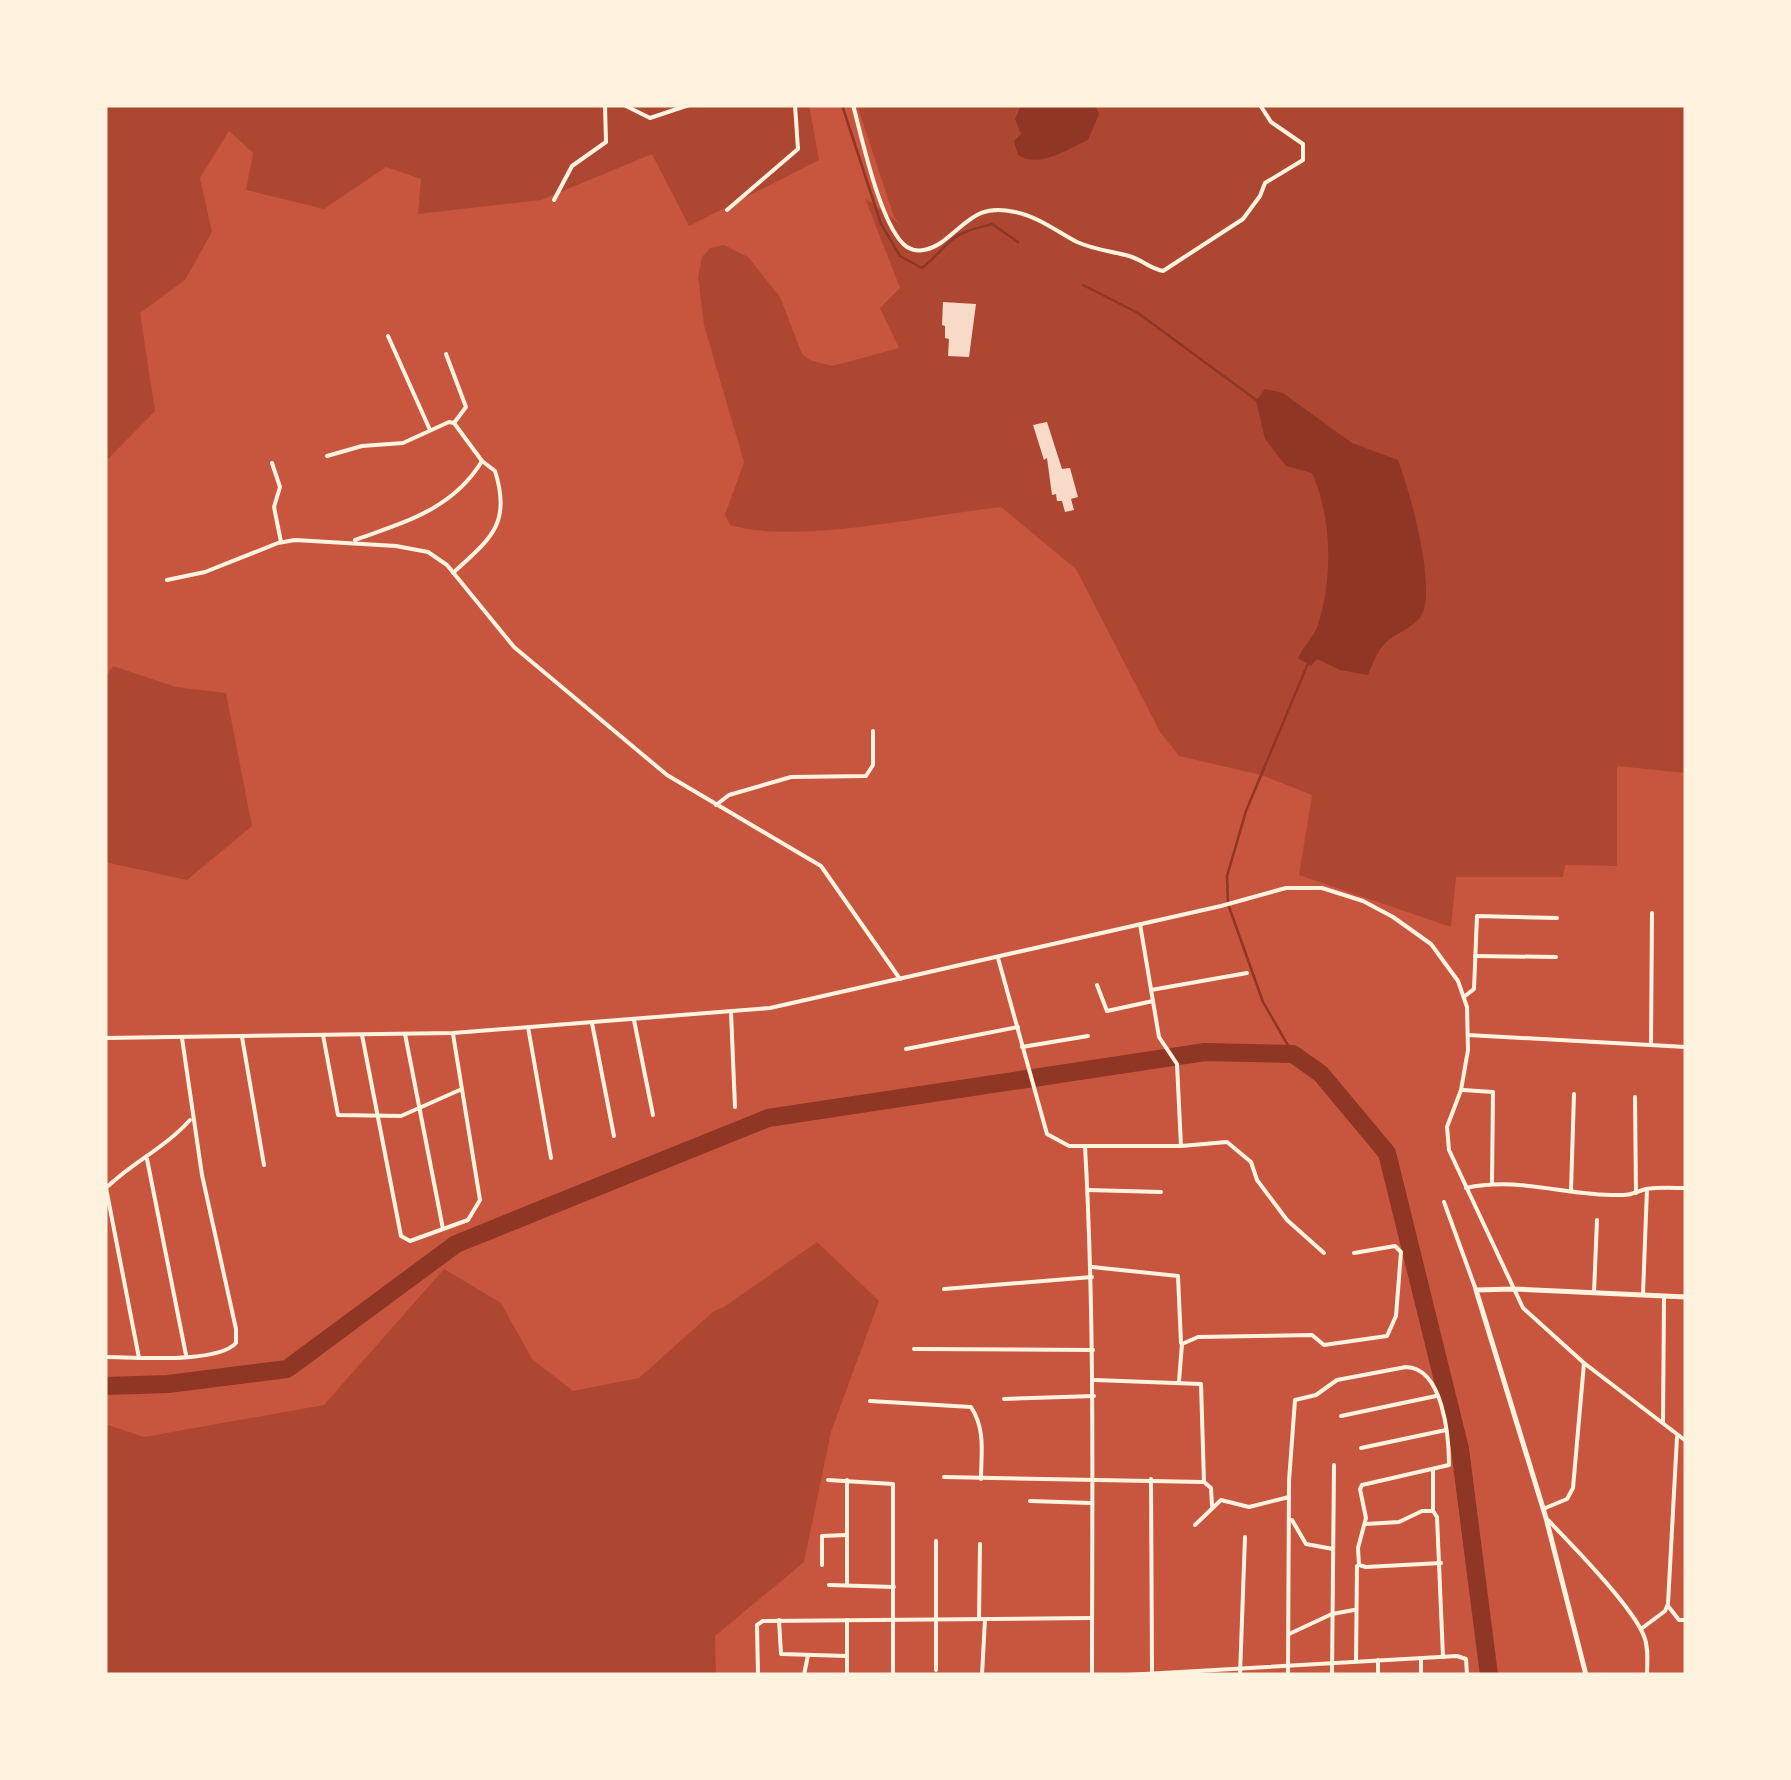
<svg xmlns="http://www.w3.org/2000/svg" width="1791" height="1780" viewBox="0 0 1791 1780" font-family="'Roboto Condensed',sans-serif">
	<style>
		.green { fill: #ae4732 }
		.water { fill: #8f3625 }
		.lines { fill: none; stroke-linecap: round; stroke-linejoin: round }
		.stream { stroke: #8f3625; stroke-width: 2.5 }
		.river { stroke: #8f3625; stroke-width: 18 }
		.building { fill: #f7dbc8 }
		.minor { stroke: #fff3e0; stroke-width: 4 }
		.tertiary { stroke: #fff3e0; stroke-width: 5 }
	</style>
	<rect width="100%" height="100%" fill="#c8553d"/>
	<g class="green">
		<polygon points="105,105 809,105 819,160 689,226 652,154 541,200 418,214 421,179 386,167 324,209 246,190 253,153 229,131 200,178 212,232 185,280 140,313 155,411 105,462"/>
		<path d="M 857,105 L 1686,105 L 1686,773 L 1617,766 L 1617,866 L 1565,865 L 1563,877 L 1456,877 L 1451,927 L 1299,875 L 1312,795 L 1261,775 L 1179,756 L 1160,732 L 1076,569 L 1001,507 C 928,515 797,545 730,525 L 725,515 L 744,462 L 704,325 L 698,277 L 702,257 L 710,248 L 724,245 L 748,257 L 780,297 L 802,354 L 810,360 L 832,366 L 899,348 L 880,308 L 900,288 L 865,198 L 900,224 L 894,217 Z"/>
		<polygon points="113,666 176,687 226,693 252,826 187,880 105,862 105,678"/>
		<polygon points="817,1242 879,1301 831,1432 804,1562 715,1636 716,1675 105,1675 105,1424 144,1437 324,1405 444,1269 501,1303 532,1359 573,1391 639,1378 714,1311 724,1307"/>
	</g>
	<g class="water">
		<path d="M 1021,105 L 1095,105 L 1099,114 L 1088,140 C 1067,149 1040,169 1018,155 L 1014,141 L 1021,134 L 1015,119 Z"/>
		<path d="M 1265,389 L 1283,393 L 1352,443 L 1398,460 C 1409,488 1440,597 1419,619 C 1409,630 1391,635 1382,647 C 1376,654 1372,666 1368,675 L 1340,670 L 1317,659 L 1311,666 L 1298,658 C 1303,646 1314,637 1318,625 C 1333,578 1332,518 1312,473 L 1286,466 L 1265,439 L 1256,401 Z"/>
	</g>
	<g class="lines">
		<g class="stream">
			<path d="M 842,105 L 881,224 L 900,256 L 922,268 C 934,259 941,249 953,239 C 964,230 979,228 992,224 L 1018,242"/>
			<polyline points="1083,285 1138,313 1259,402"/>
			<polyline points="1293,1054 1263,1002 1228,904 1227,876 1246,811 1309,661"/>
		</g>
		<polyline class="river" points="105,1386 168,1384 287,1369 456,1244 768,1118 1205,1052 1293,1054 1321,1074 1387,1153 1460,1449 1489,1675"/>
	</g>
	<g class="building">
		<polygon points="943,302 976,304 969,357 948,356 949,339 945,338 945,326 942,325"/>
		<polygon points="1047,422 1062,469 1070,468 1078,497 1071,499 1074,510 1065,512 1062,501 1057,501 1056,494 1052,495 1047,458 1044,460 1033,425"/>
	</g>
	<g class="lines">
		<g class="minor">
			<polyline points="624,105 650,118 689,105"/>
			<path d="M 853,105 C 862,138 881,229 907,247 C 918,254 932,249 942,242 C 970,221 977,204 1015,212 C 1037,216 1058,232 1077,242 C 1095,250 1111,251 1129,256 C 1141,259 1150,269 1163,271 L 1243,219 L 1260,196 L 1265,183 L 1303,160 L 1303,144 L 1271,122 L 1260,105"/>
			<polyline points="554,200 572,166 606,142 605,105"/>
			<polyline points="727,210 798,149 795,105"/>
			<polyline points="388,336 430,430"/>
			<polyline points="446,354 466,407 454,423"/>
			<path d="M 327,456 L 362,446 L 403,443 L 449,422 L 454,423 L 482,461 L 495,471 C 512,524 490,539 453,573"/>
			<polyline points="272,463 280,487 274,507 281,542"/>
			<path d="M 355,540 C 405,522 453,509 482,461"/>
			<polyline points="167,580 205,572 278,543 295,540 396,546 428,552 447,565 514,647 667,775 821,866 900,979"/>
			<polyline points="716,805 729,795 791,777 866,776 873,765 873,731"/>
			<polyline points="1475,956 1556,957"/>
			<polyline points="998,958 1047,1134 1069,1146 1181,1146 1177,1064 1159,1037 1140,924"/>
			<polyline points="1097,985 1107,1011 1153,1001"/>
			<polyline points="1151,990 1247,973"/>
			<polyline points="1465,996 1474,989 1477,916 1557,918"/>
			<polyline points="731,1012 735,1107"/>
			<polyline points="634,1020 653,1115"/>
			<polyline points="592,1023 614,1136"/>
			<polyline points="528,1027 551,1158"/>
			<polyline points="405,1034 443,1229"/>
			<polyline points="323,1035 338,1115 401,1116 462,1089"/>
			<polyline points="362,1035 401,1236 410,1241 468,1220 480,1200 453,1034"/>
			<polyline points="1468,1035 1686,1047"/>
			<polyline points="242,1037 264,1165"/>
			<polyline points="105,1038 453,1033 770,1008 1221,906 1286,888 1322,888 1363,901 1393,917 1431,944 1458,981 1467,1007 1468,1050 1461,1090 1447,1127 1449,1150 1523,1308 1584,1363 1686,1441"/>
			<polyline points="1651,1044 1652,913"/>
			<polyline points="1022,1047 1088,1036"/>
			<polyline points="906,1049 1018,1027"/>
			<polyline points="1463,1090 1493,1092 1492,1182"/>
			<polyline points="1635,1097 1636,1193"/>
			<path d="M 1085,1146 C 1095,1323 1092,1498 1092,1675"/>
			<polyline points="1181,1146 1227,1142 1251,1162 1257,1180 1287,1220 1324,1253"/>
			<polyline points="147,1159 186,1355"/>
			<polyline points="106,1188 139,1358"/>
			<path d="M 1466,1188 C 1520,1176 1569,1197 1623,1195 C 1632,1195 1638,1191 1646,1189 C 1659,1187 1673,1188 1686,1188"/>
			<path d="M 105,1189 C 131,1163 165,1148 190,1120"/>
			<polyline points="1088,1190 1161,1192"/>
			<polyline points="1571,1191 1574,1094"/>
			<polyline points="1444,1202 1476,1290"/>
			<polyline points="1092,1267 1178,1276 1181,1343"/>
			<polyline points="944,1289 1092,1277"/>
			<polyline points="1594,1293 1597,1220"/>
			<polyline points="1643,1294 1647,1189"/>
			<polyline points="914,1349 1093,1350"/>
			<path d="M 105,1357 C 134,1357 217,1364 236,1343 L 236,1329 L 202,1175 L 182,1038"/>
			<polyline points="1095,1380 1201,1384 1204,1482"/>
			<polyline points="1179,1381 1182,1344 1198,1337 1312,1335 1324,1345 1387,1336 1396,1316 1401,1252 1395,1246 1354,1253"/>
			<polyline points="1004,1399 1094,1396"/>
			<path d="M 870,1401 L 971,1407 C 986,1430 981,1454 981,1479"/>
			<polyline points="1341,1416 1436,1396"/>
			<polyline points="1663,1422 1664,1297"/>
			<polyline points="1361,1448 1446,1430"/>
			<polyline points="944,1477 1204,1482 1211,1488 1212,1506"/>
			<polyline points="1151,1479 1152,1674"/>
			<polyline points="828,1480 893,1484 893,1675"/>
			<polyline points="1030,1501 1091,1503"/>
			<polyline points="1543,1509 1567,1499 1573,1488 1584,1363"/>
			<polyline points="1433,1511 1433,1471"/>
			<polyline points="1292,1520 1306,1544 1333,1549"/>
			<path d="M 1548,1520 C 1572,1545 1632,1606 1644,1636 C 1649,1648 1647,1662 1647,1675"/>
			<polyline points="1366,1524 1399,1522 1422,1511 1433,1511 1437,1517 1443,1657"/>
			<polyline points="1195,1525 1221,1500 1249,1507 1289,1497"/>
			<polyline points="936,1541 936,1670"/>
			<polyline points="822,1565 822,1536 847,1535"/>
			<polyline points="829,1585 894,1587"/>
			<polyline points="847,1585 847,1480"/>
			<polyline points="1668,1606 1679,1620 1686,1620"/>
			<polyline points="979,1619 980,1544"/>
			<polyline points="779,1620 781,1654 847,1656"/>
			<polyline points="847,1620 847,1675"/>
			<polyline points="1641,1629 1665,1611 1668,1604 1677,1437"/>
			<polyline points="1289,1634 1332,1614 1354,1610"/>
			<polyline points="1378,1660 1378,1675"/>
			<polyline points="1421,1660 1421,1675"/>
			<polyline points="1356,1661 1357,1566"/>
			<polyline points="758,1675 757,1625 763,1621 1092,1618"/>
			<polyline points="804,1675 808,1655"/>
			<polyline points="982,1675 985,1619"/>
			<polyline points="1127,1675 1457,1656 1466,1659 1467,1675"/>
			<polyline points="1240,1675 1245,1537"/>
			<path d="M 1288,1675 L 1289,1481 L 1295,1400 L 1316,1395 L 1337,1380 L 1406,1367 C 1443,1368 1449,1436 1449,1465 L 1362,1485 L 1360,1489 L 1366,1518 L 1358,1548 L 1359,1565 L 1366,1567 L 1441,1563"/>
			<polyline points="1332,1675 1334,1465"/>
		</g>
		<polyline class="tertiary" points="1586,1675 1546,1518 1476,1290 1514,1289 1686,1297"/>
	</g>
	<rect width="1791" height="1780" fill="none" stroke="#fff3e0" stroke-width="215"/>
</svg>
